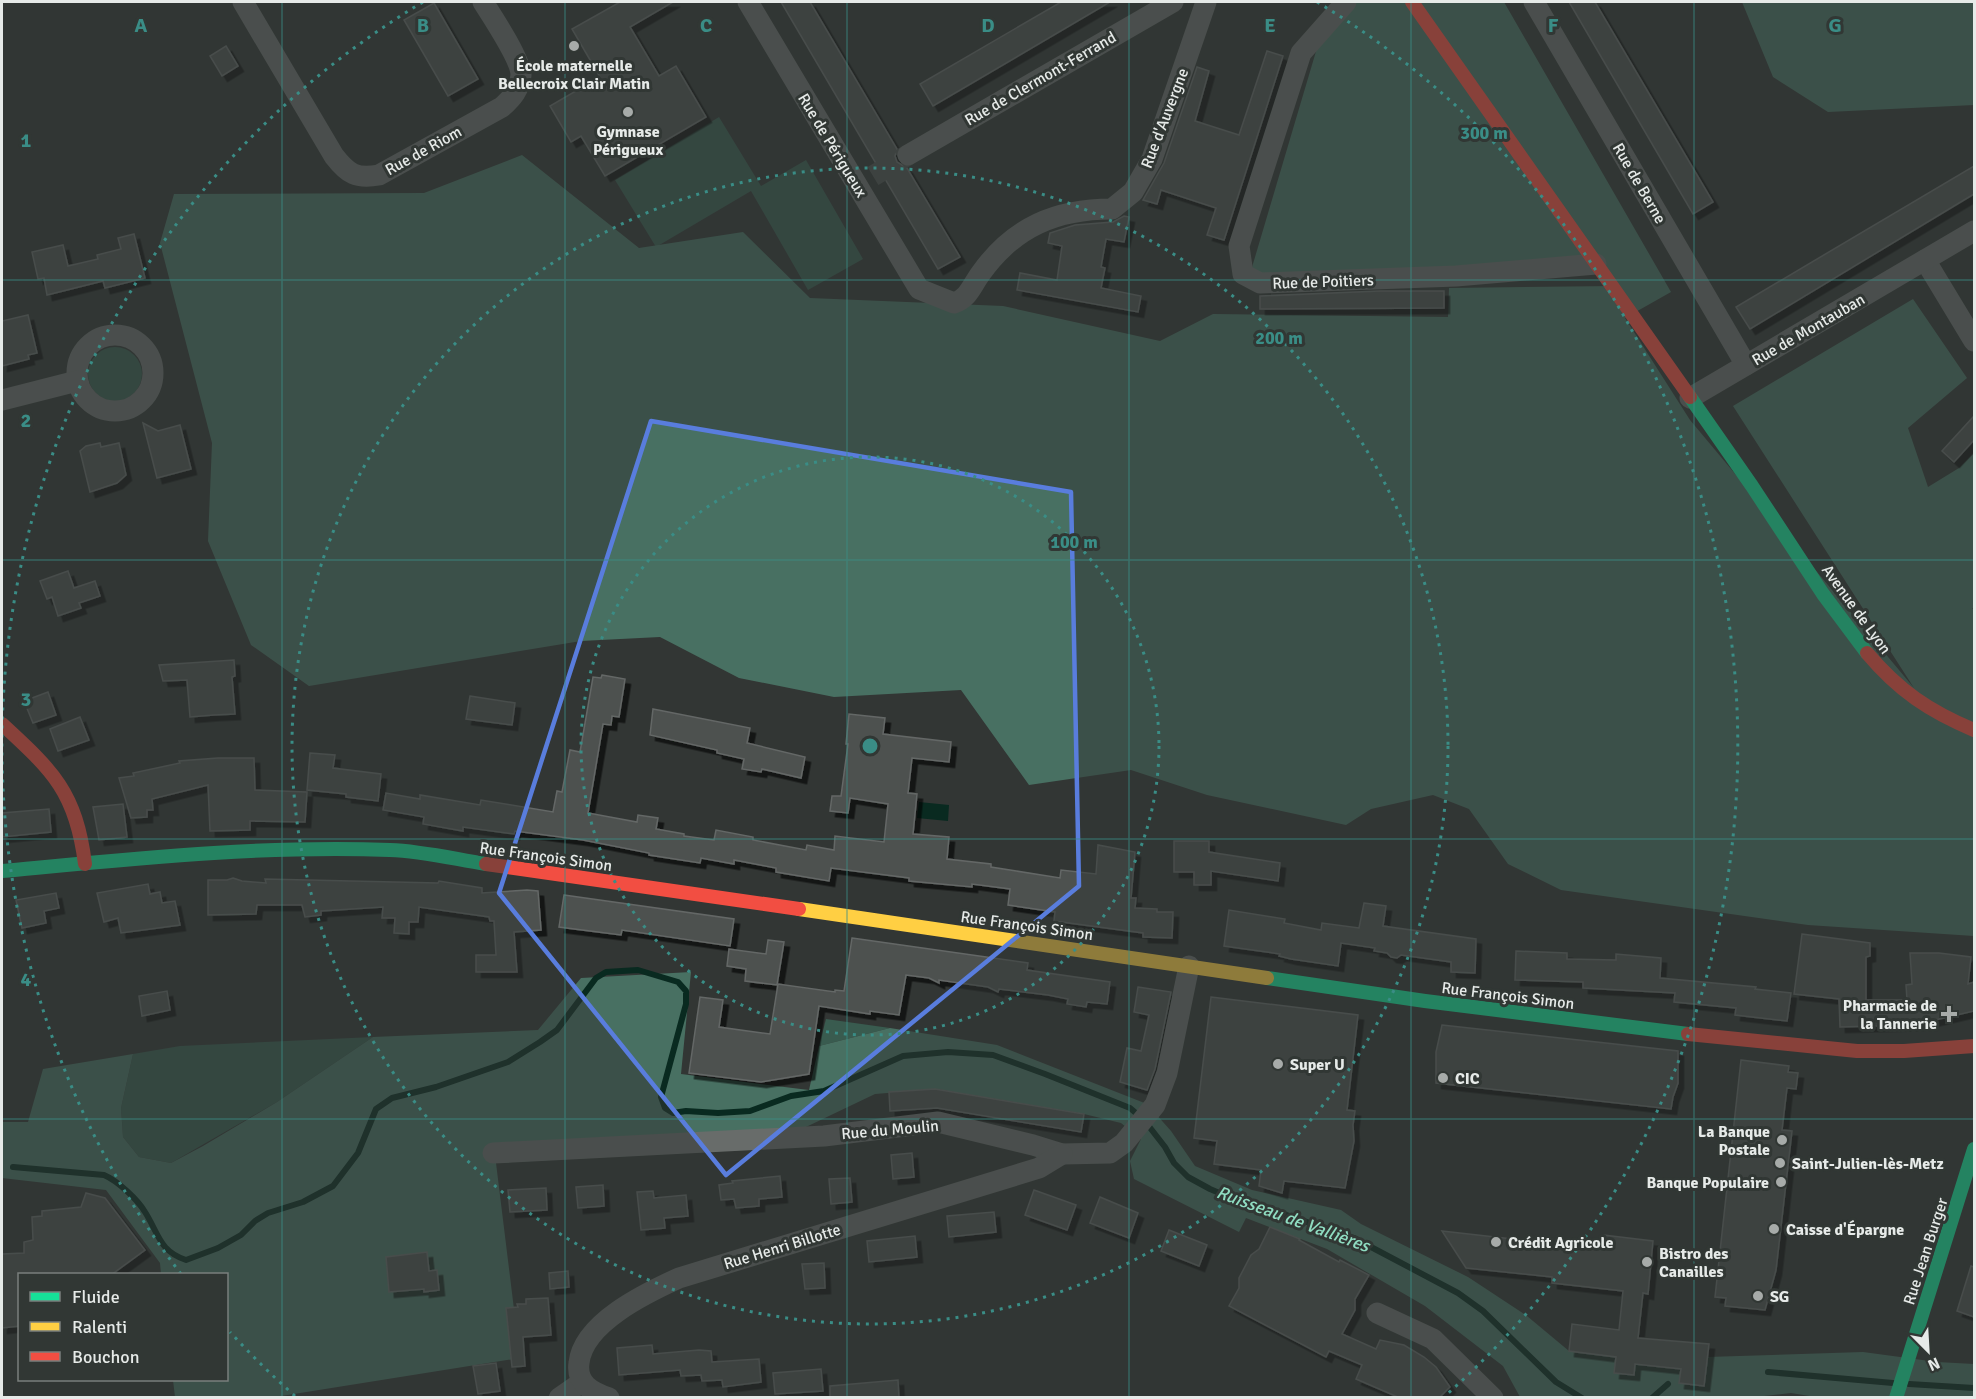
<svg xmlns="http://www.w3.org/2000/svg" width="1976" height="1399" viewBox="0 0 1976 1399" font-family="Signika,sans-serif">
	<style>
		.green { fill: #395b4f }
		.forest { fill: #487062 }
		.water { fill: #092a20 }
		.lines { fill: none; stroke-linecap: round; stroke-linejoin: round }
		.stream { stroke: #092a20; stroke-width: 6 }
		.building { fill: #4e5150; stroke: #646766; stroke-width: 1.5; filter: url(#shadow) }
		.street-tunnel { stroke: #4d514f; stroke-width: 21; stroke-dasharray: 21 10; stroke-linecap: butt }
		.street { stroke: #686c6a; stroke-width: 21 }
		.fast { stroke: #16e098; stroke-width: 14 }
		.slow { stroke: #ffcf43; stroke-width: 14 }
		.jam { stroke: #f24e42; stroke-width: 14 }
		.marked { fill: none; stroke: #597ddd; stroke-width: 4.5; stroke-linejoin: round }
		.grid { fill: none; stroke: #3a8d86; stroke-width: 1.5; stroke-opacity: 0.55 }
		.ring { fill: none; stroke: #3a8d86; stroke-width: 3; stroke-dasharray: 3 6 }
		.poi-dot { fill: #a7aba9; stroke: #313734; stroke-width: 2 }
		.labels { text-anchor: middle; stroke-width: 6; stroke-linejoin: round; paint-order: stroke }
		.poi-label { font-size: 16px; font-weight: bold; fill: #e6eae8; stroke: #313734; text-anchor: start }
		.street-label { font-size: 16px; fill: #e6eae8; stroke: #313734 }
		.water-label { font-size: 18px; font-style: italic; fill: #8fdcc1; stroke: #313734 }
		.grid-label { font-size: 20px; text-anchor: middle; font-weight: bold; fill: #3a8d86; stroke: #313734; stroke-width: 6; stroke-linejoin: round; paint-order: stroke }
		.centre { fill: #3a8d86; stroke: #313734; stroke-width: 3 }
		.ring-label { font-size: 18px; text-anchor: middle; font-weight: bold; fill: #3a8d86; stroke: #313734; stroke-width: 6; stroke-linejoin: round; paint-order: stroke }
	</style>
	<defs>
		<filter id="shadow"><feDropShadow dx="5.5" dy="5.5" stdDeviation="0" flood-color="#0009"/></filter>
	</defs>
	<rect width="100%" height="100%" fill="#323634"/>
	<g class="green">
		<polygon points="719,117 761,186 806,160 863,259 808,290 751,191 656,247 615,180"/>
		<circle cx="115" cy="374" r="27"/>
		<polygon points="826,1019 890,1028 819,1046"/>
		<polygon points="373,1037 277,1102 171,1163 139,1157 123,1137 121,1108 133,1054 180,1046"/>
	</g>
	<g class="forest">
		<polygon points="1356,2 1504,2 1671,292 1625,318 1690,420 1914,688 1733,406 1913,299 1967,378 1908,428 1928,487 1959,468 1974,453 1974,607 1972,609 1974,609 1974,936 1808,925 1561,890 1508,864 1469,809 1433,795 1371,809 1346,825 1207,795 1131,770 1029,785 961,690 834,697 739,678 660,637 581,641 309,686 251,645 208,541 212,443 160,243 174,194 424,193 522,155 639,248 743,232 810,298 1003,306 1160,341 1213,314 1448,317 1449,288 1616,286 1601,257 1448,269 1250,274 1317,48"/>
		<polygon points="1742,2 1974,2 1974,105 1828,112 1773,77"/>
		<polygon points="691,972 681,1074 809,1090 819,1046 890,1028 997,1045 1147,1104 1171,1131 1195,1166 1252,1190 1341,1210 1361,1224 1468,1277 1527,1316 1569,1351 1616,1357 1614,1373 1634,1375 1635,1364 1681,1370 1707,1357 1863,1352 1937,1362 1974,1364 1974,1397 1822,1398 1791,1393 1746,1398 1520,1397 1503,1366 1425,1306 1327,1249 1246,1218 1239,1232 1134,1179 1130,1161 1141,1139 1121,1123 1084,1114 936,1089 875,1094 760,1149 496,1163 520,1358 275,1397 175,1397 173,1380 226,1380 226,1274 161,1274 160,1263 106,1190 2,1178 2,1122 28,1122 43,1069 133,1054 121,1108 123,1137 139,1157 171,1163 203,1146 277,1102 373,1037 538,1030 581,978"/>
	</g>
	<polygon class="water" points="919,802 949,805 948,821 917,818"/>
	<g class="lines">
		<g class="stream">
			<path d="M 13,1167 L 104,1175 C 118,1181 138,1200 145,1212 C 159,1234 159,1251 186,1260 L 218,1248 L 241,1235 L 255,1221 L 268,1213 L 303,1202 L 333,1186 L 358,1153 L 376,1109 L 392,1098 L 436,1087 L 508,1062 L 540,1042 L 557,1030 L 596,978 L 606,972 L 638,970 L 678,982 L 686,991 L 686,1004 L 661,1097 L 665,1108 L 673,1113 L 686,1111 L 718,1113 L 750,1111 L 791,1096 L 824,1091 L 903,1056 L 948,1052 L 993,1055 L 1045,1074 L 1130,1108 L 1144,1120 L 1165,1147 L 1174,1163 L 1188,1177 L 1210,1189 L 1231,1198 L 1257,1205 L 1354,1238 L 1458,1293 L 1483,1311 L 1556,1382 L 1582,1398"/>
			<polyline points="1768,1372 1893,1383"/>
			<polyline points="1909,1384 1974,1388"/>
			<polyline points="1652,1398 1668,1384"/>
		</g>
	</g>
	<g class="building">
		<polygon points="620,2 673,2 630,27 659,76 676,66 706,117 605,176 581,136 571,142 550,106 600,77 572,29"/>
		<polygon points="781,2 810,2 897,149 895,156 897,162 907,168 960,257 938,269"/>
		<polygon points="1061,2 1110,2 933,106 920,84"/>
		<polygon points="1569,2 1595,2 1713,202 1693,214"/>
		<polygon points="434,3 478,79 448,96 404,20"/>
		<polygon points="226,46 238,66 222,76 210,56"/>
		<polygon points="1267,51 1283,56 1224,240 1207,235 1216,208 1161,190 1157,204 1143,200 1164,163 1197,67 1209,71 1195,121 1239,135"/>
		<polygon points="1974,166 1974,194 1750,329 1736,307"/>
		<polygon points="1124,216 1129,217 1124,242 1106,239 1101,267 1105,268 1101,288 1141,296 1138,312 1017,290 1020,273 1057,280 1062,246 1048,243 1050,233 1075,225 1113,222"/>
		<polygon points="134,234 145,278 105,288 103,281 47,295 44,278 38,279 32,252 63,245 68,266 98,259 97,255 121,249 118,238"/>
		<polygon points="1380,291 1444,291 1444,308 1260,309 1260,296"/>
		<polygon points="28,315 37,353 28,355 29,359 2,366 2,321"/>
		<polygon points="1974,416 1974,440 1954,462 1942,451"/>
		<polygon points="143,423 158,431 180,425 191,469 157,478"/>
		<polygon points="100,443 101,447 119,443 126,475 117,483 90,492 80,451 86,446"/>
		<polygon points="68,571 74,588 95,581 100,596 79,603 81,608 58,616 52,597 47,599 40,581"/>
		<polygon points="234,660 235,676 232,677 235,714 214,715 190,717 187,680 163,681 159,665"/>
		<polygon points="602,675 625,679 619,717 612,716 611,725 603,724 588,813 637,822 638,815 658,818 656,829 684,834 684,836 714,840 716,830 753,837 753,840 806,850 807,845 834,850 835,836 884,842 888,804 850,798 848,813 830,811 832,796 841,796 848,744 846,744 849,714 885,718 883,734 951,742 949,762 912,758 908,793 917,794 913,834 949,837 947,859 991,864 991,867 1060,878 1061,870 1096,874 1098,845 1135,852 1131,898 1136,898 1135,908 1157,909 1157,912 1173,912 1172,938 1143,937 1143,933 1054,921 1055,912 1008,905 1010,889 972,884 972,887 909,881 909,878 831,868 829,881 776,872 776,868 734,860 734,864 701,858 700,863 649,855 649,853 583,840 515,831 514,834 463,827 463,831 423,824 424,817 383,810 386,793 420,799 420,795 480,805 481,800 553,812 557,791 562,792 570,750 580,752 593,677 601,678"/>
		<polygon points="48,692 56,715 33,723 24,701"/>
		<polygon points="470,696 515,703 512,725 466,719"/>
		<polygon points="653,709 750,728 747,743 805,757 801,778 762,769 761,772 742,769 744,759 717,753 717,750 650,735"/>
		<polygon points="80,717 89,740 58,751 50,729"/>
		<polygon points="310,753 335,755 333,768 381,774 378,801 346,797 346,794 307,790"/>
		<polygon points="218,758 254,758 255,790 307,792 305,822 250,821 250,830 210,831 208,785 152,799 153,810 147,810 147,817 131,818 119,778 134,776 133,773 180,763 179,761"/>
		<polygon points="123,804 127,837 99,840 93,807"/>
		<polygon points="49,809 51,832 2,837 2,813"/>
		<polygon points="1174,841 1209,841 1209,852 1280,863 1278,881 1211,871 1211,885 1194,885 1194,872 1174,872"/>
		<polygon points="233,878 242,881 266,883 265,879 438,883 439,881 482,888 482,893 527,890 538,891 541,930 514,932 517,972 476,972 476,955 496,955 494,921 490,921 489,917 419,907 418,922 409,922 409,934 394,933 395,918 382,918 383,907 321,911 321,915 305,917 302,905 257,905 256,914 208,915 208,880 227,880"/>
		<polygon points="148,884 150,894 160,892 162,903 175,901 180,925 121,933 118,918 104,922 97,893"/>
		<polygon points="56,893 59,908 44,911 46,923 22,928 16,900"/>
		<polygon points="564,895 734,919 730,946 622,930 621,935 559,927"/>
		<polygon points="1364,903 1386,906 1383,926 1476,939 1475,973 1451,972 1451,962 1401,955 1397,958 1391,957 1387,953 1374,951 1375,948 1341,943 1338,966 1291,959 1279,956 1280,954 1224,946 1229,910 1285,919 1284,923 1321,930 1322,923 1359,928"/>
		<polygon points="1802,934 1870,943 1870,956 1866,957 1866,1000 1907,1000 1906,985 1912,984 1910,953 1939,953 1971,957 1968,984 1974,982 1974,1011 1914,1025 1840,1027 1839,999 1794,994"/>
		<polygon points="852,938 1028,963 1027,970 1110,982 1107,1004 1087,1002 1086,1007 1067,1004 1068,999 1048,995 999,989 998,992 988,987 939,980 939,983 929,978 906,975 899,1015 870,1011 870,1014 819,1006 809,1074 761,1082 689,1073 700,997 723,1000 719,1027 770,1034 778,984 835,992 835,990 844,991"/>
		<polygon points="768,940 784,942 777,985 745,981 746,969 727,966 729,949 766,954"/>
		<polygon points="1516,951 1567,953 1567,959 1616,960 1616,954 1661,958 1660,978 1756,987 1755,989 1791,993 1787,1021 1735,1015 1736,1008 1674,1002 1675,993 1583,988 1583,982 1515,980"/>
		<polygon points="1138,987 1171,992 1155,1069 1147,1090 1120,1082 1127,1048 1141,1051 1149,1015 1134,1012"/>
		<polygon points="167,991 170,1010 142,1016 139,996"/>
		<polygon points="1211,997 1358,1015 1347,1110 1355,1111 1353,1125 1354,1141 1345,1188 1284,1181 1282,1193 1259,1186 1261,1170 1214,1164 1217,1141 1194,1138"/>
		<polygon points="1442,1025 1678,1051 1678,1083 1673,1097 1671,1109 1436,1083 1436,1052"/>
		<polygon points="1741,1060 1789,1066 1788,1072 1798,1073 1796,1089 1787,1088 1782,1130 1792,1131 1776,1270 1765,1310 1725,1306 1726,1298 1715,1297"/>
		<polygon points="935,1089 1084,1114 1081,1132 937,1108 890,1111 889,1092"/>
		<polygon points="912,1153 914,1177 893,1179 891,1155"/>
		<polygon points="780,1176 782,1197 759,1199 759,1206 736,1208 734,1199 721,1200 719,1185 733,1183 732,1181"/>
		<polygon points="850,1178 852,1202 831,1204 829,1179"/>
		<polygon points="603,1185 604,1206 578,1208 576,1187"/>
		<polygon points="546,1188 547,1210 510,1212 508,1190"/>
		<polygon points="1034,1190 1076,1205 1067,1230 1025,1215"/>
		<polygon points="653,1191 654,1198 686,1195 688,1216 664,1218 665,1228 641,1230 637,1192"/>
		<polygon points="86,1193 105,1198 145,1250 111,1275 20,1275 20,1326 2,1328 2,1254 24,1253 24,1242 33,1240 32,1217 42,1216 42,1211 81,1207"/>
		<polygon points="1100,1197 1138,1213 1129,1238 1090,1223"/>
		<polygon points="994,1212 996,1232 949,1237 947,1216"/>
		<polygon points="1270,1227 1300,1239 1299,1240 1339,1262 1340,1260 1369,1275 1355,1299 1355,1310 1342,1334 1376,1349 1380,1340 1404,1345 1424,1357 1436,1367 1450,1387 1439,1398 1400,1398 1356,1379 1362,1365 1329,1351 1326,1357 1229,1306 1239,1288 1239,1278 1251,1255 1259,1249"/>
		<polygon points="1169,1230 1207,1245 1199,1266 1161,1251"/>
		<polygon points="1442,1231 1602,1249 1604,1235 1653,1241 1648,1294 1643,1293 1638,1338 1709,1344 1704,1386 1679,1383 1681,1369 1635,1364 1634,1375 1614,1373 1616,1357 1569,1351 1572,1324 1619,1330 1623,1291 1552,1283 1552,1277 1466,1268"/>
		<polygon points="915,1236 917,1257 869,1262 867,1241"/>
		<polygon points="427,1252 429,1271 437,1270 439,1290 424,1292 424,1289 389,1292 386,1257"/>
		<polygon points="824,1263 825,1288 805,1289 802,1264"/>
		<polygon points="1971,1266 1974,1267 1974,1317 1957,1311"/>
		<polygon points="568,1271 569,1287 550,1289 549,1273"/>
		<polygon points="548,1298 551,1335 523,1337 525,1366 512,1367 506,1308 518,1307 517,1304 526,1304 526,1299"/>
		<polygon points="652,1345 653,1354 699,1350 711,1351 712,1362 759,1359 761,1382 723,1387 722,1380 702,1381 701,1375 681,1376 680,1370 619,1375 617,1348"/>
		<polygon points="496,1363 500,1391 478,1394 473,1366"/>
		<polygon points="821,1369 823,1391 775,1394 773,1373"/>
		<polygon points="898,1380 899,1398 830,1398 830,1386"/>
	</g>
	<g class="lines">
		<polyline class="street-tunnel" points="873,176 908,155"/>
		<g class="street">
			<path d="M 243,2 L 334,156 C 348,174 356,179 379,175 L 502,107 C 512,98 520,89 521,75 C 521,60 492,16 483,2"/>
			<path d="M 748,2 L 919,289 L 954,303 C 969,298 972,285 981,273 C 1014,227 1056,209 1112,209 L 1133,192 L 1152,159 L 1206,2"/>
			<polyline points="1346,2 1301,53 1239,246 1243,274 1260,283 1456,276 1596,264"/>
			<polyline points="1534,2 1746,365"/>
			<polyline points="908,155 1173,2"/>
			<polyline points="1925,260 1974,341"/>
			<circle cx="115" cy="373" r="38"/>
			<polyline points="1690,398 1974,231"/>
			<polyline points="2,400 77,381"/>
			<polyline points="493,1153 824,1136 938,1122 1033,1145 1062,1154 1110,1153 1124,1143 1155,1105 1167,1073 1189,966"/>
			<polyline points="1377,1313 1433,1339 1493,1398"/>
			<polyline points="559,1398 582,1382"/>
			<path d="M 609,1398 C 592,1392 576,1384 579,1363 C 583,1323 646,1293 679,1278 L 1039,1168 L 1062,1154"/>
		</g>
		<g class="fast">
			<polyline points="1690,397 1752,486 1823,594 1867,653"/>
			<path d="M 2,871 C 131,859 261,845 390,850 C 422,851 454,859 486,864"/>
			<polyline points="1267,978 1425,1001 1688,1034"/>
			<polyline points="1896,1398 1974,1149"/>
		</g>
		<polyline class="slow" points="799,909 1267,978"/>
		<g class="jam">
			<polyline points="1412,2 1690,397"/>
			<path d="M 1867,653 C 1899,691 1929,711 1974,730"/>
			<path d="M 2,724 C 53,771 76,792 85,864"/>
			<polyline points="486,864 799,909"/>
			<polyline points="1688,1034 1857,1051 1904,1051 1974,1046"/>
		</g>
	</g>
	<path d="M0 0H1976V1399H0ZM 651,421 L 1071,492 L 1079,886 L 726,1175 L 499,893 Z" fill="#323634" fill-opacity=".55" fill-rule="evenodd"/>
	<path class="marked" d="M 651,421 L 1071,492 L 1079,886 L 726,1175 L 499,893 Z"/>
	<path class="grid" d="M 282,2 L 282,1398M 565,2 L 565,1398M 847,2 L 847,1398M 1129,2 L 1129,1398M 1411,2 L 1411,1398M 1694,2 L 1694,1398M 2,280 L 1974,280M 2,560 L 1974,560M 2,839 L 1974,839M 2,1119 L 1974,1119"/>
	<g class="ring">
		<circle cx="870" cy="746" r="289"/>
		<circle cx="870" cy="746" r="578"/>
		<path d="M295 1396A868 868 0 0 1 230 1332M181 1274A868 868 0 0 1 423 2M1317 2A868 868 0 0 1 1445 1396"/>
	</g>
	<g class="poi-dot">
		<circle cx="574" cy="46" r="6"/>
		<circle cx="628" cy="112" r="6"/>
		<path d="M1946 1005h6v6h6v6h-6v6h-6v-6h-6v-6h6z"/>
		<circle cx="1278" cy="1064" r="6"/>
		<circle cx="1443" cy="1078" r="6"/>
		<circle cx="1782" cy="1140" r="6"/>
		<circle cx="1780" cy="1163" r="6"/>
		<circle cx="1781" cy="1182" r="6"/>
		<circle cx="1774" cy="1229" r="6"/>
		<circle cx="1496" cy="1242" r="6"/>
		<circle cx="1647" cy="1262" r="6"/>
		<circle cx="1758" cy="1296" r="6"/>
	</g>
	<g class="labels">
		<g class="poi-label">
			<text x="574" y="71" text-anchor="middle">École maternelle<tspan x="574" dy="18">Bellecroix Clair Matin</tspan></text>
			<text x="628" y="137" text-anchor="middle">Gymnase<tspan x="628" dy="18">Périgueux</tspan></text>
			<text x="1937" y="1011" text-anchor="end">Pharmacie de<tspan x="1937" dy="18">la Tannerie</tspan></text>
			<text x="1290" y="1070">Super U</text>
			<text x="1455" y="1084">CIC</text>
			<text x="1770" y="1137" text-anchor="end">La Banque<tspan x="1770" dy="18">Postale</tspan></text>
			<text x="1792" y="1169">Saint-Julien-lès-Metz</text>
			<text x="1769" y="1188" text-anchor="end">Banque Populaire</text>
			<text x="1786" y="1235">Caisse d'Épargne</text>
			<text x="1508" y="1248">Crédit Agricole</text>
			<text x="1659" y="1259">Bistro des<tspan x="1659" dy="18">Canailles</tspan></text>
			<text x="1770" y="1302">SG</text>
		</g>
		<g class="street-label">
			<text transform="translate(1040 78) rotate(-30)" y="6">Rue de Clermont-Ferrand</text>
			<text transform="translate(1164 118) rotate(-69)" y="6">Rue d'Auvergne</text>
			<text transform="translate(833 145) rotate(59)" y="6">Rue de Périgueux</text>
			<text transform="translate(423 150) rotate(-29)" y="6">Rue de Riom</text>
			<text transform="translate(1640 183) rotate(60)" y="6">Rue de Berne</text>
			<text transform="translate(1323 281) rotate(-2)" y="6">Rue de Poitiers</text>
			<text transform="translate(1808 329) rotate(-30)" y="6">Rue de Montauban</text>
			<text transform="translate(1857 609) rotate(54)" y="6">Avenue de Lyon</text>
			<text transform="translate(546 856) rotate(8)" y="6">Rue François Simon</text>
			<text transform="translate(1027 925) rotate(8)" y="6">Rue François Simon</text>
			<text transform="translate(1508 995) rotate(7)" y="6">Rue François Simon</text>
			<text transform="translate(890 1129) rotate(-5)" y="6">Rue du Moulin</text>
			<text transform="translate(782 1246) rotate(-17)" y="6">Rue Henri Billotte</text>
			<text transform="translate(1925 1251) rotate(-72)" y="6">Rue Jean Burger</text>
		</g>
		<g class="water-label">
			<text transform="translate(1293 1219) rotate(20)" y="6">Ruisseau de Vallières</text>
		</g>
	</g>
	<g class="grid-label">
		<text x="141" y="32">A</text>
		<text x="423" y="32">B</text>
		<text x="706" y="32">C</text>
		<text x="988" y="32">D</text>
		<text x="1270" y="32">E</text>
		<text x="1553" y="32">F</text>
		<text x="1835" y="32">G</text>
		<text x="26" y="147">1</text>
		<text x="26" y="427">2</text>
		<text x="26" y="706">3</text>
		<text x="26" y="986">4</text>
	</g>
	<circle cx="870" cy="746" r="9" class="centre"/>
	<g class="ring-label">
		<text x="1484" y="139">300 m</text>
		<text x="1279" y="344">200 m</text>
		<text x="1074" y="548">100 m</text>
	</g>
	<rect width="1976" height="1399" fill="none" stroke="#e6eae8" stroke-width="6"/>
	<rect x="18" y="1273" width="210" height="108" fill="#313734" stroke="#797f7c" stroke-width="1.5"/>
	<rect x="30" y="1292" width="30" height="9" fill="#16e098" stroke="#797f7c" stroke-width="1.5"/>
	<text x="72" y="1303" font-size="18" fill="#e6eae8">Fluide</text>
	<rect x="30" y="1322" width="30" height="9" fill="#ffcf43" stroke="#797f7c" stroke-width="1.5"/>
	<text x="72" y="1333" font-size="18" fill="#e6eae8">Ralenti</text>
	<rect x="30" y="1352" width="30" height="9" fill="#f24e42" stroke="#797f7c" stroke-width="1.5"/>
	<text x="72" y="1363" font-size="18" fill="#e6eae8">Bouchon</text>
	<g transform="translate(1928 1351) rotate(156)" stroke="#313734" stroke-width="4.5" paint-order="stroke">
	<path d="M0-4.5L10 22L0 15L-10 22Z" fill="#e6eae8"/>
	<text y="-9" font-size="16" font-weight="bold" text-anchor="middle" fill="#e6eae8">N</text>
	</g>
</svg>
